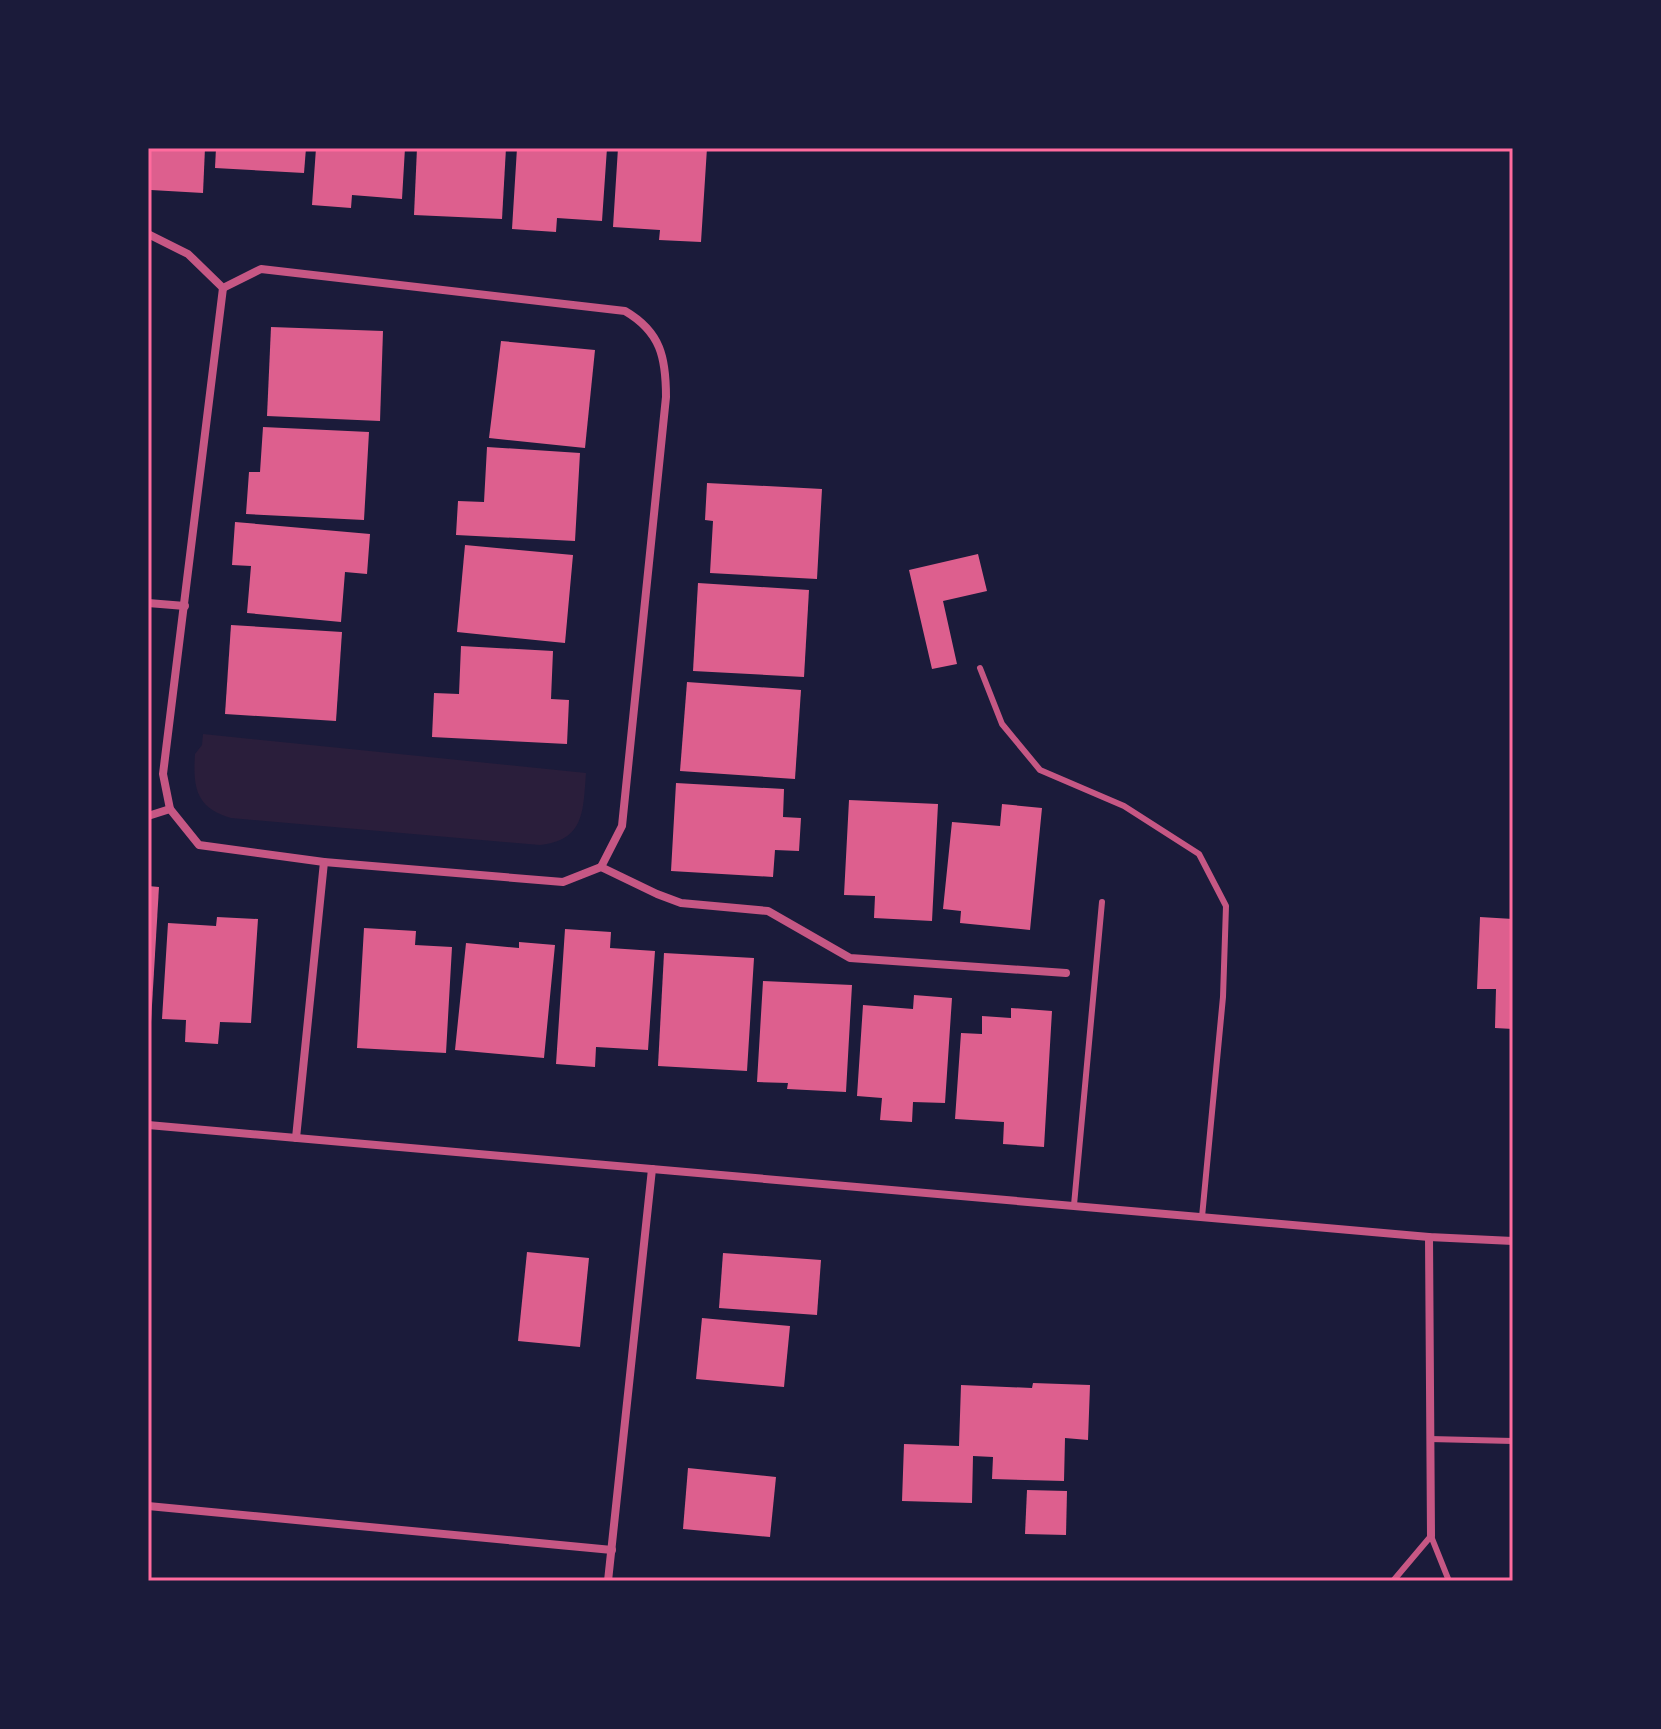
<svg xmlns="http://www.w3.org/2000/svg" width="1661" height="1729" viewBox="0 0 1661 1729" font-family="'Archivo Narrow',sans-serif">
	<style>
		.green { fill: #2a1e3b }
		.building { fill: #dd5f8e }
		.lines { fill: none; stroke-linecap: round; stroke-linejoin: round }
		.service { stroke: #c65784; stroke-width: 6 }
		.minor { stroke: #c65784; stroke-width: 8 }
		.neatline { fill: none; stroke: #ff6b9d; stroke-width: 3 }
	</style>
	<rect width="100%" height="100%" fill="#1b1b3a"/>
	<path class="green" d="M 203,734 L 586,773 C 583,811 585,840 540,845 L 231,818 C 195,808 193,786 195,754 L 202,745 Z"/>
	<g class="building">
		<polygon points="148,148 205,148 203,193 151,190"/>
		<polygon points="216,148 306,148 304,173 215,168"/>
		<polygon points="316,148 405,148 402,199 352,195 351,208 312,205"/>
		<polygon points="417,148 506,148 502,219 414,215"/>
		<polygon points="517,148 607,148 602,221 557,218 556,232 512,229"/>
		<polygon points="618,148 707,148 701,242 659,240 660,230 613,227"/>
		<polygon points="271,327 383,331 380,421 267,416"/>
		<polygon points="501,341 595,350 585,448 489,438"/>
		<polygon points="263,427 369,432 364,520 246,514 249,472 260,472"/>
		<polygon points="487,447 580,453 575,541 456,535 458,501 484,502"/>
		<polygon points="707,483 822,489 817,579 710,573 713,521 705,520"/>
		<polygon points="235,522 370,534 367,574 345,572 341,622 247,613 251,566 232,565"/>
		<polygon points="465,545 573,555 565,643 457,632"/>
		<polygon points="978,554 987,591 943,601 957,664 932,669 909,570"/>
		<polygon points="698,583 809,590 804,677 693,671"/>
		<polygon points="231,625 342,632 336,721 225,714"/>
		<polygon points="461,646 553,651 551,699 569,700 567,744 432,737 434,693 459,694"/>
		<polygon points="687,682 801,690 795,779 680,771"/>
		<polygon points="676,783 784,789 783,817 801,818 799,851 775,850 773,877 671,871"/>
		<polygon points="849,800 938,804 932,921 874,918 875,896 844,895"/>
		<polygon points="1002,804 1042,808 1030,930 960,923 961,911 943,909 952,822 1000,826"/>
		<polygon points="148,886 159,887 151,1022 148,1022"/>
		<polygon points="217,917 258,919 251,1023 220,1022 218,1044 185,1042 186,1020 162,1019 168,923 216,926"/>
		<polygon points="1480,917 1513,919 1513,1029 1495,1028 1496,989 1477,989"/>
		<polygon points="364,928 416,931 415,945 452,947 446,1053 357,1048"/>
		<polygon points="565,929 611,932 610,948 655,951 648,1050 596,1047 595,1067 556,1064"/>
		<polygon points="519,942 555,945 544,1058 455,1050 466,943 519,948"/>
		<polygon points="664,953 754,958 747,1071 658,1066"/>
		<polygon points="763,981 852,985 846,1092 787,1089 788,1083 757,1082"/>
		<polygon points="914,995 952,998 945,1103 913,1102 912,1122 880,1120 882,1098 857,1096 863,1005 913,1009"/>
		<polygon points="1011,1008 1052,1011 1044,1147 1003,1144 1004,1122 955,1119 961,1033 982,1034 982,1016 1011,1018"/>
		<polygon points="527,1252 589,1258 580,1347 518,1341"/>
		<polygon points="723,1253 821,1260 817,1315 719,1308"/>
		<polygon points="702,1318 790,1326 784,1387 696,1379"/>
		<polygon points="1033,1383 1090,1385 1088,1440 1065,1438 1064,1481 992,1479 993,1457 973,1456 972,1503 902,1501 904,1444 959,1446 961,1385 1032,1388"/>
		<polygon points="688,1468 776,1477 770,1537 683,1529"/>
		<polygon points="1027,1490 1067,1491 1066,1535 1025,1534"/>
	</g>
	<g class="lines">
		<g class="service">
			<polyline points="980,668 1002,724 1040,770 1124,806 1199,854 1226,906 1223,997 1202,1217"/>
			<polyline points="1074,1205 1102,902"/>
			<polyline points="1430,1439 1513,1441"/>
			<polyline points="1393,1581 1431,1536 1449,1581"/>
		</g>
		<g class="minor">
			<path d="M 148,234 L 188,254 L 223,288 L 261,269 L 625,311 C 661,332 666,358 666,397 L 622,826 L 601,867"/>
			<polyline points="148,603 185,606"/>
			<polyline points="170,809 163,774 223,288"/>
			<polyline points="148,816 170,809 199,845 324,862 563,882 601,867 657,894 681,903 768,911 850,958 1066,973"/>
			<polyline points="148,1125 1429,1237 1513,1241"/>
			<polyline points="296,1138 324,862"/>
			<polyline points="1429,1237 1431,1536"/>
			<polyline points="148,1506 612,1550"/>
			<polyline points="608,1581 652,1169"/>
		</g>
	</g>
	<rect width="1661" height="1729" fill="none" stroke="#1b1b3a" stroke-width="300"/>
	<rect x="150" y="150" width="1361" height="1429" class="neatline"/>
</svg>
